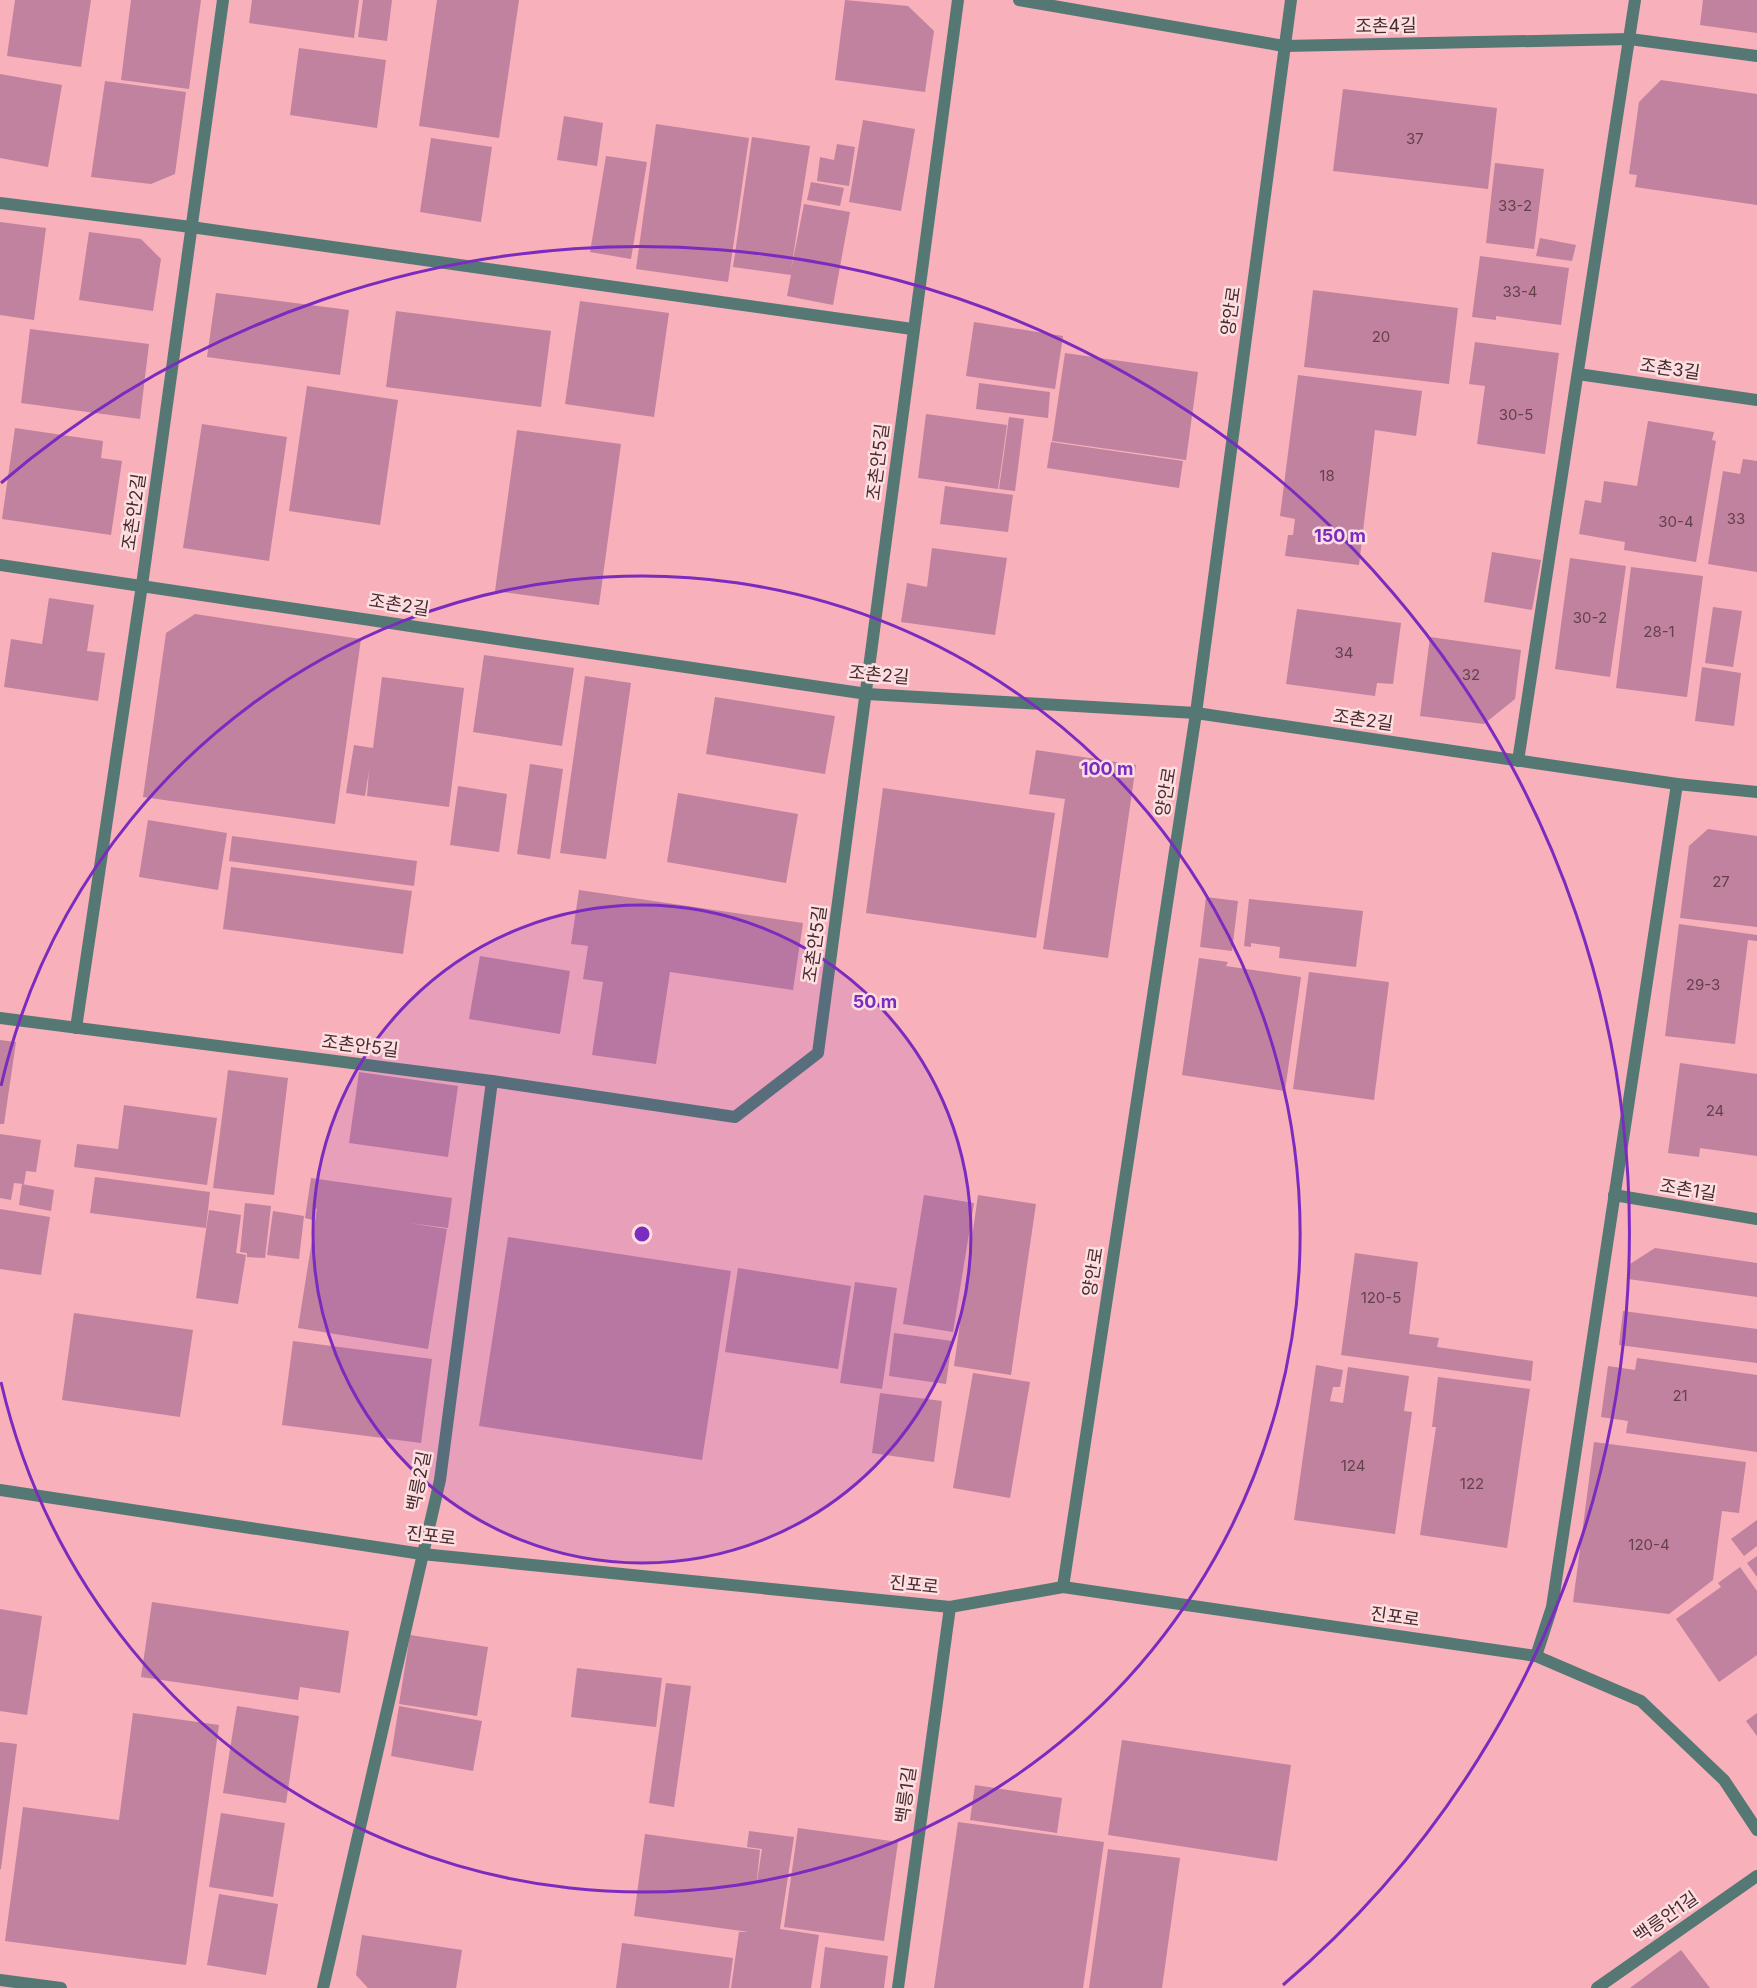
<svg xmlns="http://www.w3.org/2000/svg" width="1757" height="1988" viewBox="0 0 1757 1988" font-family="Inter,'Noto Sans KR',sans-serif">
	<style>
		.building { fill: #c0829f }
		.lines { fill: none; stroke-linecap: round; stroke-linejoin: round }
		.minor { stroke: #557875; stroke-width: 12 }
		.tertiary { stroke: #557875; stroke-width: 12 }
		.ring { fill: none; stroke: #7b2cbf; stroke-width: 3 }
		.labels { text-anchor: middle; stroke-width: 5; stroke-linejoin: round; paint-order: stroke }
		.number-label { font-size: 15px; fill: #65414b }
		.street-label { font-size: 18px; fill: #472b2f; stroke: #fddfe2 }
		.centre { fill: #7b2cbf; stroke: #fddfe2; stroke-width: 3 }
		.ring-label { font-size: 18px; text-anchor: middle; font-weight: bold; fill: #7b2cbf; stroke: #fddfe2; stroke-width: 5; stroke-linejoin: round; paint-order: stroke }
	</style>
	<rect width="100%" height="100%" fill="#f8b0ba"/>
	<g class="building">
		<polygon points="15,0 91,0 81,67 7,56"/>
		<polygon points="131,0 201,0 189,89 121,80"/>
		<polygon points="252,0 359,0 354,38 249,23"/>
		<polygon points="363,0 392,0 387,41 358,37"/>
		<polygon points="437,0 519,0 499,138 419,126"/>
		<polygon points="845,0 908,6 934,31 925,92 835,80"/>
		<polygon points="1703,0 1757,0 1757,33 1700,25"/>
		<polygon points="299,48 386,60 377,128 290,115"/>
		<polygon points="0,74 62,85 48,167 0,158"/>
		<polygon points="1661,80 1757,94 1757,205 1635,187 1637,175 1629,174 1639,102"/>
		<polygon points="105,81 186,92 175,174 151,184 91,177"/>
		<polygon points="1343,89 1497,108 1488,189 1333,171"/>
		<polygon points="564,116 603,123 597,166 557,160"/>
		<polygon points="863,120 915,129 901,211 849,202"/>
		<polygon points="656,124 749,138 728,282 636,269"/>
		<polygon points="752,137 810,146 791,270 804,204 850,212 833,305 787,296 791,275 733,267"/>
		<polygon points="431,138 492,147 481,222 420,212"/>
		<polygon points="837,144 855,147 849,186 817,181 820,157 834,160"/>
		<polygon points="606,156 647,162 631,259 590,252"/>
		<polygon points="1495,163 1544,169 1534,249 1486,243"/>
		<polygon points="811,182 844,188 840,206 807,200"/>
		<polygon points="0,222 46,228 34,320 0,315"/>
		<polygon points="89,232 141,239 161,259 153,311 79,300"/>
		<polygon points="1540,238 1576,245 1572,261 1536,256"/>
		<polygon points="1480,256 1569,268 1561,325 1496,316 1496,320 1472,317"/>
		<polygon points="1313,290 1458,308 1449,384 1304,367"/>
		<polygon points="216,293 349,310 340,375 207,357"/>
		<polygon points="580,301 669,313 654,417 565,404"/>
		<polygon points="396,311 551,331 541,407 386,387"/>
		<polygon points="974,322 1063,336 1055,389 966,376"/>
		<polygon points="30,329 149,344 140,419 21,403"/>
		<polygon points="1475,342 1559,353 1545,454 1477,444 1485,386 1469,384"/>
		<polygon points="1065,353 1198,372 1186,460 1052,441"/>
		<polygon points="1298,375 1422,391 1416,436 1375,430 1359,565 1285,556 1288,535 1293,535 1295,519 1280,516"/>
		<polygon points="979,383 1050,392 1048,418 976,409"/>
		<polygon points="307,386 398,400 380,525 289,511"/>
		<polygon points="926,414 1007,425 998,489 918,478"/>
		<polygon points="1009,417 1024,419 1015,491 999,489"/>
		<polygon points="1648,421 1714,432 1712,440 1716,441 1696,562 1624,550 1625,542 1579,534 1585,500 1601,503 1604,481 1637,486"/>
		<polygon points="202,424 287,437 269,561 183,548"/>
		<polygon points="15,428 103,441 101,458 122,461 111,535 2,519"/>
		<polygon points="517,430 621,444 599,605 495,591"/>
		<polygon points="1051,442 1183,461 1179,488 1047,468"/>
		<polygon points="1743,459 1757,461 1757,572 1708,564 1723,471 1740,474"/>
		<polygon points="945,486 1013,495 1008,532 940,524"/>
		<polygon points="932,548 1007,558 995,635 901,622 907,583 927,587"/>
		<polygon points="1492,552 1541,560 1532,610 1484,602"/>
		<polygon points="1570,558 1626,566 1610,677 1555,669"/>
		<polygon points="1631,567 1703,576 1687,697 1616,688"/>
		<polygon points="49,598 94,605 87,651 105,653 98,701 4,687 11,639 42,644"/>
		<polygon points="1713,607 1742,611 1733,667 1705,663"/>
		<polygon points="1297,609 1401,623 1393,684 1377,683 1375,696 1286,684"/>
		<polygon points="195,614 361,639 335,824 143,797 166,633"/>
		<polygon points="1430,637 1521,650 1515,699 1484,724 1420,716"/>
		<polygon points="484,655 574,668 562,746 473,732"/>
		<polygon points="1702,667 1741,673 1734,726 1695,721"/>
		<polygon points="585,676 631,683 606,859 560,853"/>
		<polygon points="382,677 464,688 449,807 367,796 369,771 365,796 346,793 354,745 373,748"/>
		<polygon points="715,697 835,716 825,774 706,754"/>
		<polygon points="1036,750 1136,765 1108,958 1043,949 1065,799 1029,794"/>
		<polygon points="530,764 563,769 550,859 517,854"/>
		<polygon points="458,786 507,794 499,852 450,845"/>
		<polygon points="883,788 1055,813 1036,938 866,913"/>
		<polygon points="678,793 798,814 786,883 667,862"/>
		<polygon points="148,820 227,833 218,890 139,877"/>
		<polygon points="1708,829 1757,836 1757,927 1680,918 1689,846"/>
		<polygon points="232,836 417,861 414,886 229,861"/>
		<polygon points="231,867 412,891 403,954 223,929"/>
		<polygon points="579,890 803,923 793,990 670,972 656,1064 592,1055 603,982 583,979 588,946 571,944"/>
		<polygon points="1206,897 1238,901 1232,951 1200,947"/>
		<polygon points="1249,899 1363,911 1356,967 1279,958 1280,947 1251,943 1251,947 1244,946"/>
		<polygon points="1679,924 1757,935 1757,941 1748,940 1735,1044 1665,1036"/>
		<polygon points="480,956 570,971 560,1034 469,1019"/>
		<polygon points="1199,958 1228,962 1226,966 1301,977 1285,1091 1182,1075"/>
		<polygon points="1309,972 1389,982 1374,1100 1293,1089"/>
		<polygon points="0,1040 16,1042 4,1124 0,1124"/>
		<polygon points="1680,1063 1757,1074 1757,1156 1700,1148 1699,1157 1668,1153"/>
		<polygon points="228,1070 288,1078 274,1195 213,1188"/>
		<polygon points="359,1072 458,1086 448,1157 349,1143"/>
		<polygon points="124,1105 217,1118 207,1185 74,1167 77,1144 118,1149"/>
		<polygon points="0,1134 41,1140 36,1172 26,1171 24,1184 14,1183 11,1200 0,1198"/>
		<polygon points="95,1177 210,1192 206,1228 90,1213"/>
		<polygon points="311,1178 452,1198 448,1228 409,1223 447,1229 428,1349 298,1328 317,1209 315,1208 313,1220 305,1218"/>
		<polygon points="22,1184 54,1190 51,1211 19,1205"/>
		<polygon points="924,1195 974,1203 953,1332 903,1324"/>
		<polygon points="978,1195 1036,1204 1011,1375 954,1366"/>
		<polygon points="245,1203 271,1206 265,1258 247,1257 247,1253 240,1252"/>
		<polygon points="0,1209 50,1217 41,1275 0,1269"/>
		<polygon points="209,1210 241,1215 236,1253 246,1255 238,1304 196,1298"/>
		<polygon points="273,1211 304,1216 299,1259 267,1255"/>
		<polygon points="508,1237 731,1271 702,1460 479,1426"/>
		<polygon points="1655,1248 1757,1263 1757,1297 1628,1279 1630,1264"/>
		<polygon points="1355,1253 1418,1262 1409,1334 1439,1338 1437,1347 1533,1361 1531,1381 1341,1355"/>
		<polygon points="738,1268 851,1286 838,1369 725,1352"/>
		<polygon points="855,1282 897,1288 882,1389 840,1383"/>
		<polygon points="1623,1311 1757,1329 1757,1363 1619,1345"/>
		<polygon points="74,1313 193,1330 180,1417 62,1400"/>
		<polygon points="894,1333 952,1341 946,1384 889,1376"/>
		<polygon points="293,1341 432,1359 421,1443 282,1425"/>
		<polygon points="1637,1358 1757,1375 1757,1452 1626,1433 1628,1421 1601,1417 1608,1366 1635,1370"/>
		<polygon points="1316,1365 1343,1370 1340,1387 1333,1387 1330,1401 1343,1403 1348,1367 1409,1376 1404,1411 1412,1412 1395,1534 1294,1520"/>
		<polygon points="973,1373 1030,1382 1010,1498 953,1488"/>
		<polygon points="1438,1377 1530,1389 1507,1548 1420,1535 1436,1427 1432,1427"/>
		<polygon points="880,1393 942,1401 934,1462 872,1453"/>
		<polygon points="1594,1442 1746,1462 1739,1513 1722,1511 1713,1580 1669,1614 1573,1602"/>
		<polygon points="1757,1520 1757,1546 1744,1556 1731,1539"/>
		<polygon points="1757,1556 1757,1577 1747,1563"/>
		<polygon points="1740,1567 1757,1591 1757,1655 1719,1682 1676,1619 1721,1587 1718,1583"/>
		<polygon points="152,1602 349,1631 340,1693 300,1687 298,1700 141,1677"/>
		<polygon points="0,1609 42,1616 27,1715 0,1711"/>
		<polygon points="410,1635 488,1647 477,1716 399,1704"/>
		<polygon points="577,1668 662,1678 656,1727 571,1717"/>
		<polygon points="666,1683 691,1686 674,1807 649,1803"/>
		<polygon points="237,1706 299,1716 286,1803 223,1793"/>
		<polygon points="399,1706 482,1721 473,1771 391,1756"/>
		<polygon points="133,1713 219,1725 186,1965 5,1941 23,1807 119,1820"/>
		<polygon points="1757,1713 1757,1736 1746,1721"/>
		<polygon points="1122,1740 1291,1765 1277,1861 1108,1835"/>
		<polygon points="0,1742 17,1744 1,1869 0,1869"/>
		<polygon points="975,1785 1062,1798 1057,1833 970,1820"/>
		<polygon points="221,1813 285,1823 273,1897 209,1887"/>
		<polygon points="958,1822 1104,1842 1083,1988 934,1988"/>
		<polygon points="798,1828 898,1842 884,1941 784,1927"/>
		<polygon points="749,1831 794,1837 780,1929 819,1935 811,1988 731,1988 739,1932 749,1932 634,1916 645,1834 760,1850 756,1888 762,1849 747,1847"/>
		<polygon points="1108,1849 1180,1858 1162,1988 1089,1988"/>
		<polygon points="219,1894 278,1904 266,1975 207,1965"/>
		<polygon points="362,1935 462,1950 456,1988 368,1988 356,1975"/>
		<polygon points="622,1943 733,1958 729,1988 616,1988"/>
		<polygon points="825,1947 888,1956 884,1988 820,1988"/>
		<polygon points="1681,1950 1710,1988 1630,1988"/>
	</g>
	<g class="lines">
		<g class="minor">
			<polyline points="1019,0 1284,46 1630,39 1757,56"/>
			<polyline points="0,203 191,227 912,329"/>
			<polyline points="1578,374 1757,400"/>
			<polyline points="0,565 867,694 1196,713 1677,784 1757,792"/>
			<polyline points="1518,761 1635,0"/>
			<path d="M 0,1018 L 492,1081 L 735,1117 L 818,1053 C 866,702 909,351 958,0"/>
			<polyline points="76,1028 142,585 223,0"/>
			<polyline points="1614,1195 1757,1219"/>
			<polyline points="1063,1587 1196,713 1291,0"/>
			<polyline points="1536,1656 1552,1607 1677,784"/>
			<polyline points="0,1980 61,1988"/>
			<polyline points="323,1988 440,1480 492,1081"/>
			<polyline points="898,1988 950,1607"/>
			<polyline points="1597,1988 1757,1876"/>
		</g>
		<polyline class="tertiary" points="0,1490 422,1554 950,1607 1063,1587 1536,1656 1641,1701 1724,1780 1757,1830"/>
	</g>
	<circle cx="642" cy="1234" r="329" fill="#7b2cbf" fill-opacity=".12"/>
	<g class="ring">
		<circle cx="642" cy="1234" r="329"/>
		<path d="M1 1086A658 658 0 1 1 1 1382"/>
		<path d="M1 483A987 987 0 1 1 1283 1985"/>
	</g>
	<g class="labels">
		<g class="number-label">
			<text x="1415" y="144">37</text>
			<text x="1515" y="211">33-2</text>
			<text x="1520" y="297">33-4</text>
			<text x="1381" y="342">20</text>
			<text x="1516" y="420">30-5</text>
			<text x="1327" y="481">18</text>
			<text x="1736" y="524">33</text>
			<text x="1676" y="527">30-4</text>
			<text x="1590" y="623">30-2</text>
			<text x="1659" y="637">28-1</text>
			<text x="1344" y="658">34</text>
			<text x="1471" y="680">32</text>
			<text x="1721" y="887">27</text>
			<text x="1703" y="990">29-3</text>
			<text x="1715" y="1116">24</text>
			<text x="1381" y="1303">120-5</text>
			<text x="1680" y="1401">21</text>
			<text x="1353" y="1471">124</text>
			<text x="1472" y="1489">122</text>
			<text x="1649" y="1550">120-4</text>
		</g>
		<g class="street-label">
			<text transform="translate(1386 26) rotate(-1)" y="6">조촌4길</text>
			<text transform="translate(1231 311) rotate(-82)" y="6">양안로</text>
			<text transform="translate(1670 369) rotate(8)" y="6">조촌3길</text>
			<text transform="translate(878 462) rotate(-83)" y="6">조촌안5길</text>
			<text transform="translate(134 512) rotate(-82)" y="6">조촌안2길</text>
			<text transform="translate(399 605) rotate(9)" y="6">조촌2길</text>
			<text transform="translate(879 675) rotate(5)" y="6">조촌2길</text>
			<text transform="translate(1363 720) rotate(8)" y="6">조촌2길</text>
			<text transform="translate(1166 792) rotate(-81)" y="6">양안로</text>
			<text transform="translate(815 944) rotate(-82)" y="6">조촌안5길</text>
			<text transform="translate(360 1046) rotate(7)" y="6">조촌안5길</text>
			<text transform="translate(1688 1190) rotate(9)" y="6">조촌1길</text>
			<text transform="translate(1093 1272) rotate(-81)" y="6">양안로</text>
			<text transform="translate(419 1481) rotate(-79)" y="6">백릉2길</text>
			<text transform="translate(431 1536) rotate(7)" y="6">진포로</text>
			<text transform="translate(914 1585) rotate(6)" y="6">진포로</text>
			<text transform="translate(1395 1617) rotate(8)" y="6">진포로</text>
			<text transform="translate(906 1795) rotate(-82)" y="6">백릉1길</text>
			<text transform="translate(1666 1917) rotate(-35)" y="6">백릉안1길</text>
		</g>
	</g>
	<circle cx="642" cy="1234" r="9" class="centre"/>
	<g class="ring-label">
		<text x="1340" y="542">150 m</text>
		<text x="1107" y="775">100 m</text>
		<text x="875" y="1008">50 m</text>
	</g>
</svg>
